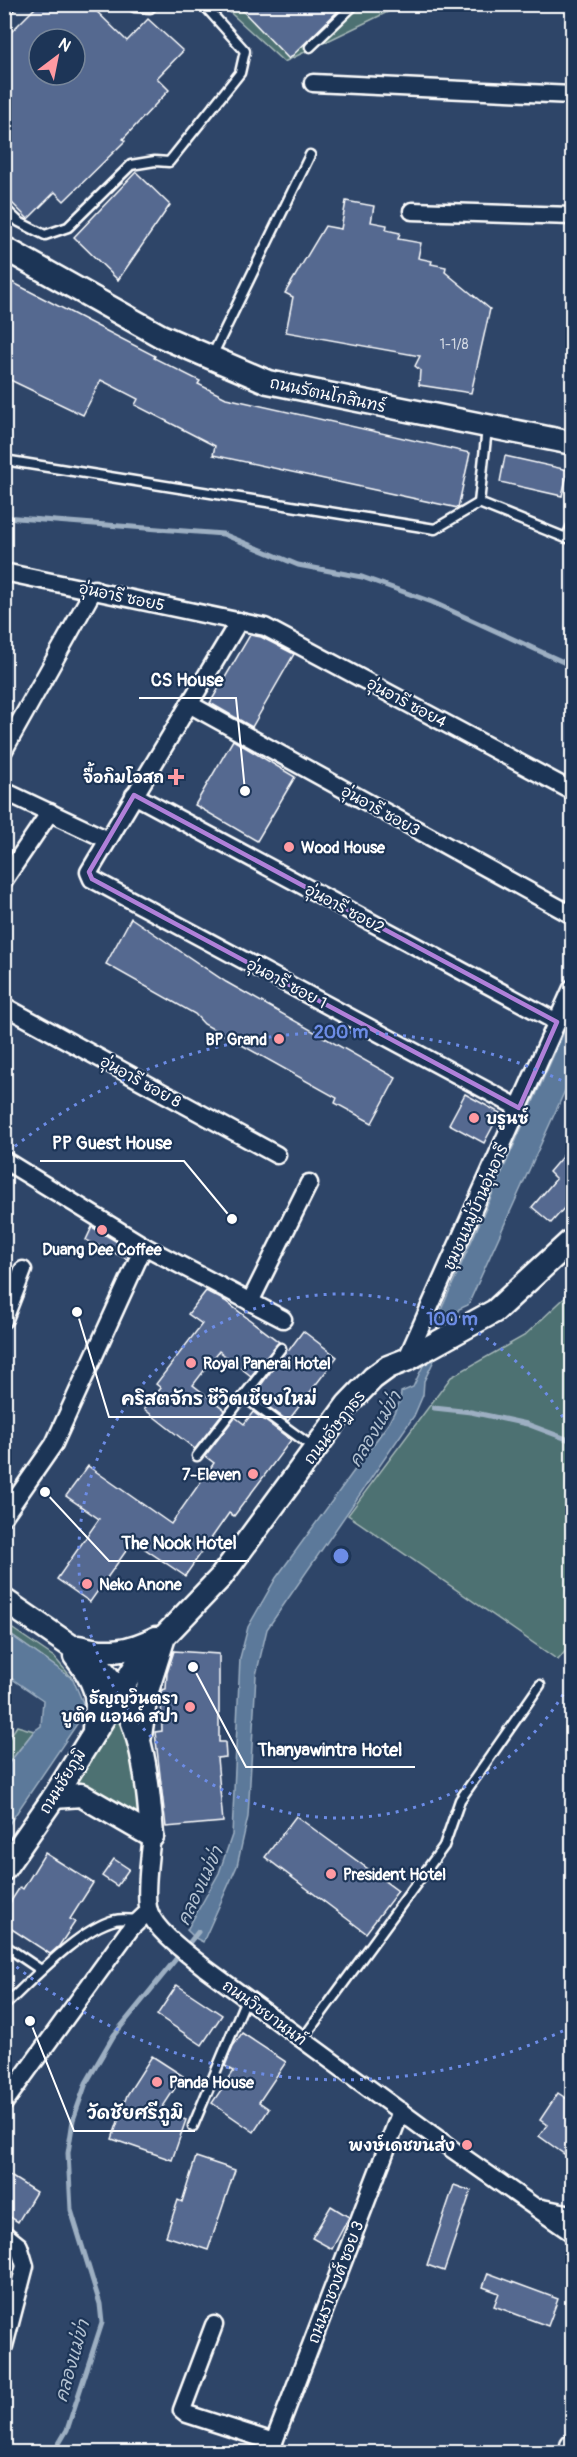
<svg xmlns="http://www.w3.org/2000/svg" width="577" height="2457" viewBox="0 0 577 2457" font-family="Pangolin,'Playpen Sans Thai',sans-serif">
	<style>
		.green { fill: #4e7172; stroke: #a6b8b8; stroke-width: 1.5 }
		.water { fill: #5b799a; stroke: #9dafc2; stroke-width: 1.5 }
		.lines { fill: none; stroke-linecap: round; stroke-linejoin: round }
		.stream { stroke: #9dafc2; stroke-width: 5 }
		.building { fill: #556990; stroke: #fff; stroke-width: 1.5; fill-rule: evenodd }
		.lane-casing { stroke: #fff; stroke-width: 13 }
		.street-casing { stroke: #fff; stroke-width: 21 }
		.secondary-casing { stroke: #fff; stroke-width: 27 }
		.lane { stroke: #1d3557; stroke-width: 8 }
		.street { stroke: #1d3557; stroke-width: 16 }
		.secondary { stroke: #1d3557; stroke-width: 22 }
		.marked { fill: none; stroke: #b080d9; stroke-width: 4.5; stroke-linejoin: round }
		.ring { fill: none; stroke: #6c8ce6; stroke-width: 3; stroke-dasharray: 3 6 }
		.poi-dot { fill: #ff9aa2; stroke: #1d3557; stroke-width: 2 }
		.labels { text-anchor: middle; stroke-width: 4.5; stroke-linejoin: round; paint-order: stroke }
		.number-label { font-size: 14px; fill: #d4dae3 }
		.street-label { font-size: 16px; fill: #fff; stroke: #1d3557 }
		.poi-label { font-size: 16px; font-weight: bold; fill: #fff; stroke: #1d3557; text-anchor: start }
		.water-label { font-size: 18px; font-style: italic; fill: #b5c3d2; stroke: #1d3557 }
		.centre { fill: #6c8ce6; stroke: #1d3557; stroke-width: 3 }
		.ring-label { font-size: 18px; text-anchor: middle; font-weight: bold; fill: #6c8ce6; stroke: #1d3557; stroke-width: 4.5; stroke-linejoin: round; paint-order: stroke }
		.leader { fill: none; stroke: #fff; stroke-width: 2 }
		.callout-dot { fill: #fff; stroke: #1d3557; stroke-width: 2 }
		.callout-label { font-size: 18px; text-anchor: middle; font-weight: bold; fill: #fff; stroke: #1d3557; stroke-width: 4.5; stroke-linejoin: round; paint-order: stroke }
	</style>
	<rect width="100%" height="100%" fill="#2e4568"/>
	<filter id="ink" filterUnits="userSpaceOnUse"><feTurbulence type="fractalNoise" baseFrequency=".0167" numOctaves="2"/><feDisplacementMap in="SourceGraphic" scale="12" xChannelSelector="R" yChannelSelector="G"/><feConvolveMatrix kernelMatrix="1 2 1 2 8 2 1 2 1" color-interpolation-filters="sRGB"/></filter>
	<g filter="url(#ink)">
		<g class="green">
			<polygon points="222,5 402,5 284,62"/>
			<polygon points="572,1291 572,1643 558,1660 348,1515 451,1377 524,1336"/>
			<polygon points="4,1623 54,1657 73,1679 5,1631"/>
			<polygon points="121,1711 140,1776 146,1825 71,1788"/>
			<polygon points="17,1726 34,1731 5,1768 5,1744"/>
		</g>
		<g class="water">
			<polygon points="572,1014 572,1075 468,1305 459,1309 424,1381 423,1395 414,1416 267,1629 256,1675 248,1817 237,1866 203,1942 195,1938 187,1930 219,1873 232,1835 240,1658 248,1627 276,1578 388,1424 400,1401 401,1392 413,1387 447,1315 437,1319"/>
			<polygon points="5,1631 73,1679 83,1703 77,1724 5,1830 5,1768 34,1731 41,1726 43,1700 5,1674"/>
		</g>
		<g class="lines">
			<g class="stream">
				<polyline points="4,517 223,534 298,565 362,577 432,602 572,666"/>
				<polyline points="434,1408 471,1412 527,1424 572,1441"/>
				<polyline points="54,2452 67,2430 102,2323 100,2304 71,2210 68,2153 73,2120 86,2083 114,2035 198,1932"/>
			</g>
		</g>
		<g class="building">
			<path d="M 39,4 L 89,4 L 127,41 L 148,19 L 183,51 L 157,78 L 169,90 L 123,139 L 125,141 L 64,201 L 55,192 L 28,219 L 4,195 L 4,39 ZM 39,39 L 75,39 L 75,75 L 39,75 Z"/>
			<polygon points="236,4 345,4 289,59"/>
			<polygon points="136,172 170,205 118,280 74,237"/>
			<polygon points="346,201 374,206 371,222 387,225 386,230 400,233 398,239 421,243 418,258 432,261 431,264 446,267 445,272 490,309 471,393 419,385 420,370 415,366 420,356 286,332 293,297 285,293 325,226 341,229"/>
			<polygon points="4,278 155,356 154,358 200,381 198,384 226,398 470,453 458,508 213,455 215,446 135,405 138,399 101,380 83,415 4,377"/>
			<polygon points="505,456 568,470 562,496 500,482"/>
			<polygon points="250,635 261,637 294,654 252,727 210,703"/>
			<polygon points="233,740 295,777 257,841 195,805"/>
			<polygon points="131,918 226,982 396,1078 372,1123 335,1103 337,1098 204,1024 195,1014 106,964"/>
			<polygon points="465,1094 500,1113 484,1143 449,1124"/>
			<polygon points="573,1144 573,1198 551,1223 532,1207 556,1179 549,1172"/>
			<polygon points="92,1227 131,1250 127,1259 86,1240"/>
			<polygon points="206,1291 225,1301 279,1342 251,1376 219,1351 193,1385 225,1410 195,1449 144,1409 161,1388 156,1384 202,1324 188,1314"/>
			<polygon points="303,1331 337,1357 288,1421 261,1401 264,1398 256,1392 287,1349 289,1350"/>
			<polygon points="253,1412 291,1440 234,1516 229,1513 185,1576 133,1541 90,1602 57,1579 99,1519 66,1496 88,1466 171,1524 214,1463 205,1456 235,1417 244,1424"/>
			<polygon points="174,1651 219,1654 219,1742 225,1742 226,1757 217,1758 223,1822 166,1827 155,1732 162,1731 161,1692 162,1690 166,1689 167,1673"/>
			<polygon points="296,1816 398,1891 366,1933 265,1857"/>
			<polygon points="45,1853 93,1883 70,1919 75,1922 59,1946 50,1954 4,1924 4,1912 20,1887 23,1889"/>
			<polygon points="114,1859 129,1869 117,1886 102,1876"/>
			<polygon points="177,1985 222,2015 202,2045 157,2015"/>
			<polygon points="242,2033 286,2062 259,2102 269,2109 254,2132 212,2103 234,2071 225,2066 233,2046"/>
			<polygon points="152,2056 183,2076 160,2111 186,2120 172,2160 112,2139 127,2095"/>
			<polygon points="558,2093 573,2103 573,2142 564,2154 539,2136 547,2125 540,2120"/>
			<polygon points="196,2157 235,2170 208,2250 166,2236 178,2200 182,2202"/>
			<polygon points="4,2172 36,2192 18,2222 4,2213"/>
			<polygon points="454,2185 471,2191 444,2271 427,2265"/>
			<polygon points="331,2206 349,2217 332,2249 312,2238"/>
			<polygon points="488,2273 558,2299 548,2326 494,2306 499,2293 483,2287"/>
		</g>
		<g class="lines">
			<defs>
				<g id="lane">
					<polyline points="131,4 134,7 150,8 153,4"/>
					<polyline points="4,12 12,4"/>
					<polyline points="310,47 355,4"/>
					<polyline points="4,208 19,222 45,235 68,227 131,165 155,161 169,162 240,73 245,51 203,4"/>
					<polyline points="211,358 310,155"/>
					<polyline points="487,428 479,503 566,538 572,526"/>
					<polyline points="4,460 435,529 479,503"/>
					<polyline points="244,1397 314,1448"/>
					<polyline points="197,1456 281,1348"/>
					<polyline points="4,1945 41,1970"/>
					<path d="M 4,2006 C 32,1980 79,1929 115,1920 C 122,1918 131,1920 138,1920"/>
					<polyline points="302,2040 444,1846 460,1800 540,1685"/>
					<polyline points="193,2126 246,1999"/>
				</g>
				<g id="street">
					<polyline points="313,83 572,95"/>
					<polyline points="412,211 572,216"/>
					<polyline points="4,572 265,627 572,791"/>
					<polyline points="239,621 89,872 92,879 519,1108"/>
					<polyline points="189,704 572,915"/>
					<polyline points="4,750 94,589"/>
					<polyline points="4,791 108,840"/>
					<polyline points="134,795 557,1022"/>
					<polyline points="4,880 50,812"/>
					<polyline points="4,1006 277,1155"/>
					<polyline points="4,1160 144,1246 283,1319"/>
					<polyline points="250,1302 309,1183"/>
					<polyline points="4,1319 23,1270"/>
					<polyline points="406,1360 572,988"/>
					<polyline points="4,1516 54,1444 144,1246"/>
					<path d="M 152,1836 C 150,1852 144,1897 149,1911 C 156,1932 188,1954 205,1968 L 449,2147 L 572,2233"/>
					<polyline points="4,2103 130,1929 149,1911"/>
					<polyline points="542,2208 572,2214"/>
					<polyline points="4,2234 19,2246 25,2266 4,2346"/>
					<polyline points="214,2325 182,2410 187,2414 274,2442"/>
					<polyline points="270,2452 401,2111"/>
				</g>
				<g id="secondary">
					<polyline points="4,248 161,336 268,382 572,443"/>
					<path d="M 4,1600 L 97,1664 C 142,1710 148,1776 152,1836"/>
					<path d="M 79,1647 C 108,1655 130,1651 156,1638"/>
					<path d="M 75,1656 C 94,1680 102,1697 94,1727"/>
					<polyline points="140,1736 146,1694 163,1640"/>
					<polyline points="54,1797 81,1795 152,1836"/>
					<polyline points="4,1869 54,1797 135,1667 221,1577 348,1404 373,1378 388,1367 406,1360 495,1311 572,1240"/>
					<polyline points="572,2452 572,2446"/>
				</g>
			</defs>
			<use href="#lane" class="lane-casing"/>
			<use href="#street" class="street-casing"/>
			<use href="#secondary" class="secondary-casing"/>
			<use href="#lane" class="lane"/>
			<use href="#street" class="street"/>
			<use href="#secondary" class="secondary"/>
		</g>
	</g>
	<path class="marked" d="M 134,795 L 557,1022 L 519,1108 L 92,879 L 89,872 Z"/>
	<g class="ring">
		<path d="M572 1679A262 262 0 1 1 572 1433"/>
		<path d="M571 2027A524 524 0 0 1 8 1960M8 1152A524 524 0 0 1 571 1085"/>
	</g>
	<g class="poi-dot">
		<path d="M173 768h6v6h6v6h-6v6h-6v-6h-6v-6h6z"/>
		<circle cx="289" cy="847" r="6"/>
		<circle cx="279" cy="1039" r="6"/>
		<circle cx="474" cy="1118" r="6"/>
		<circle cx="102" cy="1230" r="6"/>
		<circle cx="191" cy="1363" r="6"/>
		<circle cx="253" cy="1474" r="6"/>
		<circle cx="87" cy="1584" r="6"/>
		<circle cx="190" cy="1707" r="6"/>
		<circle cx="331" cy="1874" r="6"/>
		<circle cx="157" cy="2082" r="6"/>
		<circle cx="467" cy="2145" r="6"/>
	</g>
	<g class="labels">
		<g class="number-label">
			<text x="454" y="349">1-1/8</text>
		</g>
		<g class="street-label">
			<text transform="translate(328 394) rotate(12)" y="6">ถนนรัตนโกสินทร์</text>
			<text transform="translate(122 596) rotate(12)" y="6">อุ่นอารี ซอย5</text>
			<text transform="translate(407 702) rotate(28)" y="6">อุ่นอารี ซอย4</text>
			<text transform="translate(381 810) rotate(29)" y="6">อุ่นอารี ซอย3</text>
			<text transform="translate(345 908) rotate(28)" y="6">อุ่นอารี ซอย2</text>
			<text transform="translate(287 983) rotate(28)" y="6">อุ่นอารี ซอย 1</text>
			<text transform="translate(141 1081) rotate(29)" y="6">อุ่นอารี ซอย 8</text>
			<text transform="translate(475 1207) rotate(-66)" y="6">ชุมชนหมู่บ้านอุ่นอารี</text>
			<text transform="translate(334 1427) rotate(-52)" y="6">ถนนอัษฎาธร</text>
			<text transform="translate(62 1781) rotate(-58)" y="6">ถนนชัยภูมิ</text>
			<text transform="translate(265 2012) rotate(36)" y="6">ถนนวิชยานนท์</text>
			<text transform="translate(335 2282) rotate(-69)" y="6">ถนนราชวงศ์ ซอย 3</text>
		</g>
		<g class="poi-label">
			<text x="164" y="783" text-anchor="end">จื้อกิมโอสถ</text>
			<text x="301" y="853">Wood House</text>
			<text x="267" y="1045" text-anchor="end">BP Grand</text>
			<text x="486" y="1124">บรูนซ์</text>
			<text x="102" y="1255" text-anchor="middle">Duang Dee Coffee</text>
			<text x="203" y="1369">Royal Panerai Hotel</text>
			<text x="241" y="1480" text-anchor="end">7-Eleven</text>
			<text x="99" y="1590">Neko Anone</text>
			<text x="178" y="1704" text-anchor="end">ธัญญวินตรา<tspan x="178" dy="18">บูติค แอนด์ สปา</tspan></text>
			<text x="343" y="1880">President Hotel</text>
			<text x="169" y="2088">Panda House</text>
			<text x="455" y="2151" text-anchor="end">พงษ์เดชขนส่ง</text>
		</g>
		<g class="water-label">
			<text transform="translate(375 1429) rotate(-59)" y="6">คลองแม่ข่า</text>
			<text transform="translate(200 1886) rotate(-65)" y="6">คลองแม่ข่า</text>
			<text transform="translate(72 2361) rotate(-74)" y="6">คลองแม่ข่า</text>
		</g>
	</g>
	<circle cx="341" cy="1556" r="9" class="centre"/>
	<g class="ring-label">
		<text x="341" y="1038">200 m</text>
		<text x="452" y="1325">100 m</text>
	</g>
	<path class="leader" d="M245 791L236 698H139M232 1219L184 1161H40M77 1312L109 1417H329M45 1492L109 1561H249M193 1667L246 1767H415M30 2021L74 2131H195"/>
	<g class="callout-dot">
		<circle cx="245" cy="791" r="6"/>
		<circle cx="232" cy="1219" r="6"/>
		<circle cx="77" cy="1312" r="6"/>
		<circle cx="45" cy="1492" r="6"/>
		<circle cx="193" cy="1667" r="6"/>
		<circle cx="30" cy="2021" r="6"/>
	</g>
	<g class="callout-label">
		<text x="187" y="686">CS House</text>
		<text x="112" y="1149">PP Guest House</text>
		<text x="219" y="1405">คริสตจักร ชีวิตเชียงใหม่</text>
		<text x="179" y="1549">The Nook Hotel</text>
		<text x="330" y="1756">Thanyawintra Hotel</text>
		<text x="135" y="2119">วัดชัยศรีภูมิ</text>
	</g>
	<rect width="577" height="2457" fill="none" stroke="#1d3557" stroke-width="24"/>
	<rect x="12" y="12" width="553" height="2433" fill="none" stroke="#fff" stroke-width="2" filter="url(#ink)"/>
	<g transform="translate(57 57) rotate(32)"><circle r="28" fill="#1d3557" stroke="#77869a" stroke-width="1.5"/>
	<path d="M0-4.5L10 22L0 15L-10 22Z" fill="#ff9aa2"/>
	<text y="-9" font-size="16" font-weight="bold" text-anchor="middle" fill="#ffffff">N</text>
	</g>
</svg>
